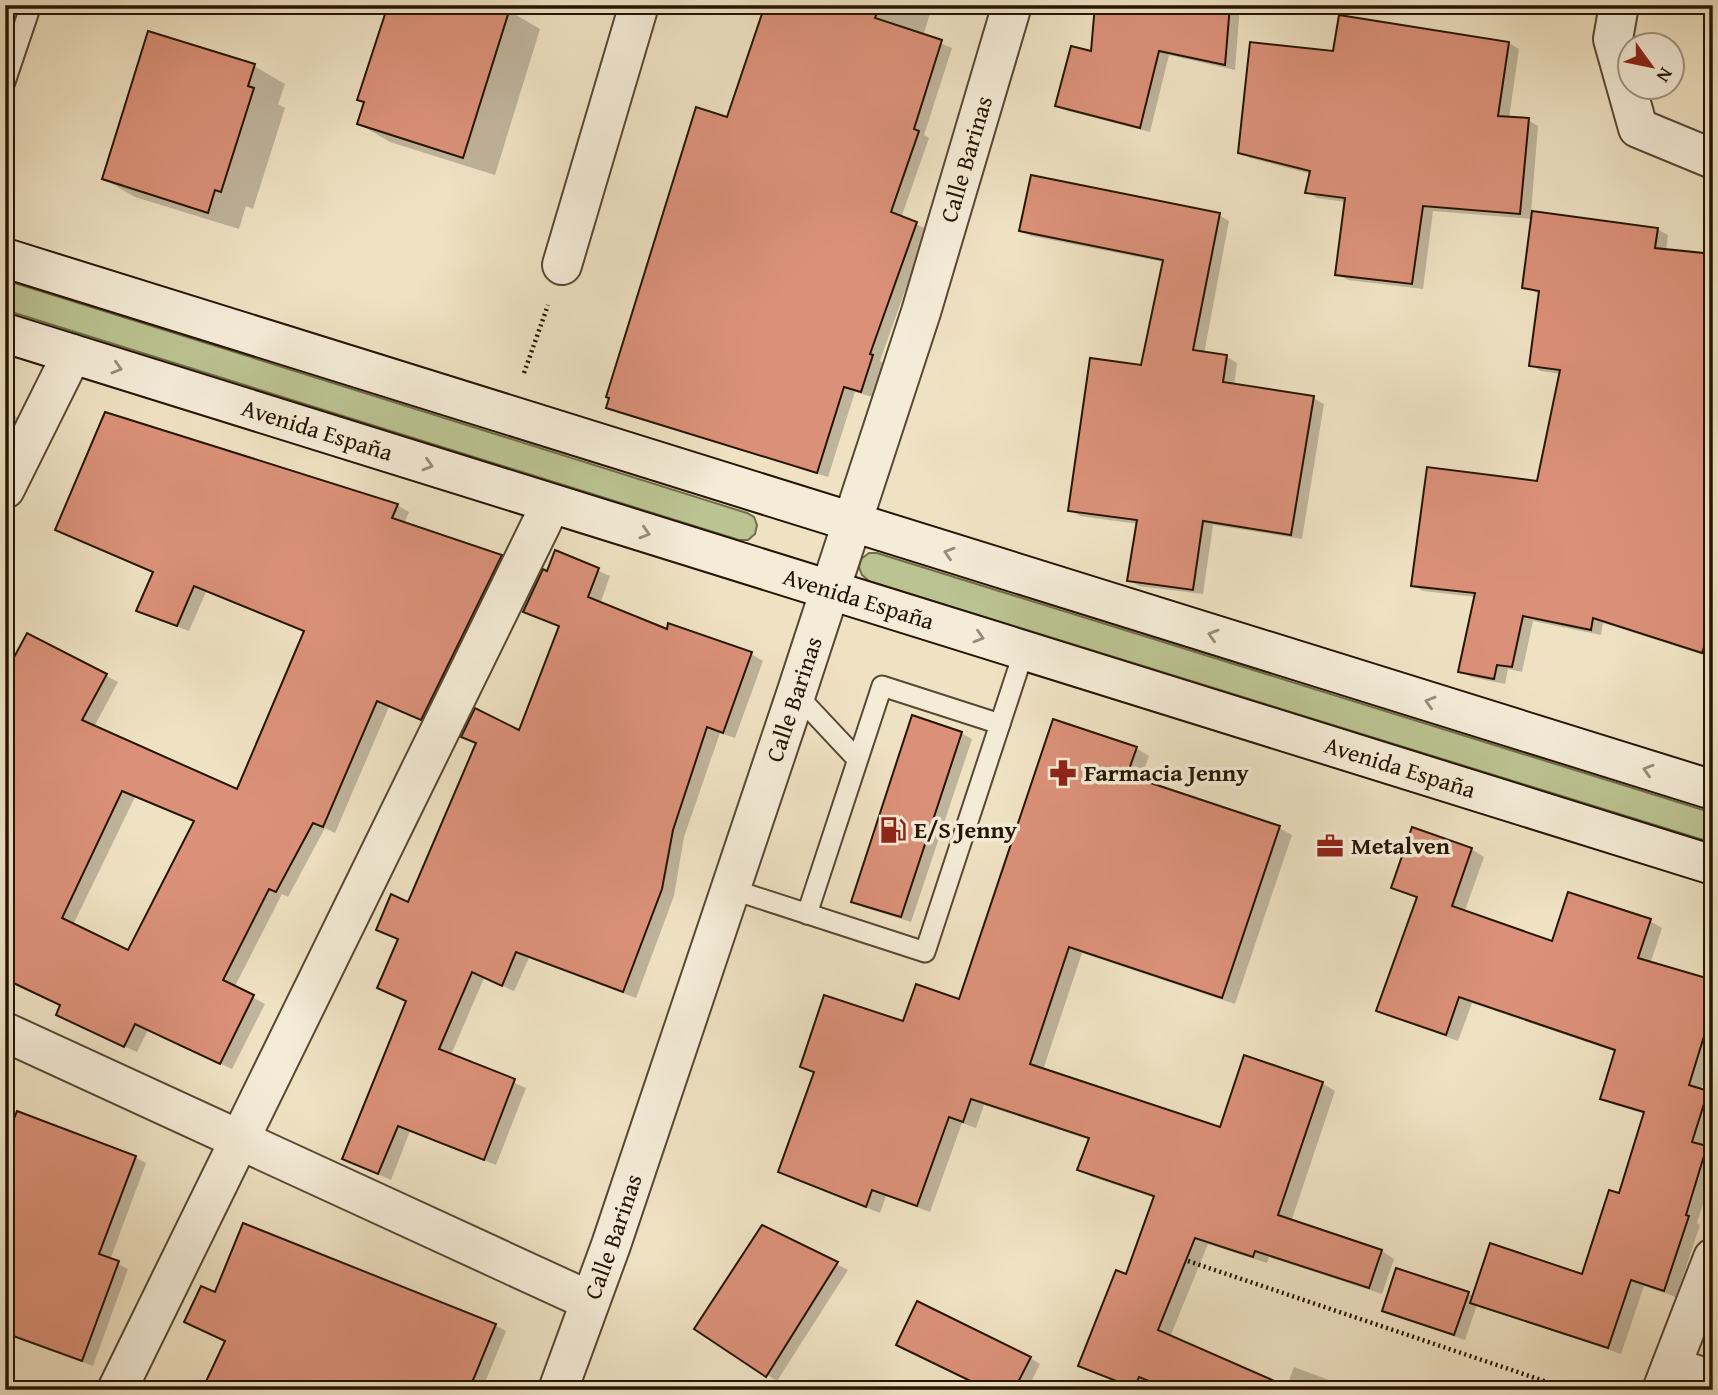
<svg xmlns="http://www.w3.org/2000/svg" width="1718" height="1395" viewBox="0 0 1718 1395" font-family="'Gentium Book Plus',serif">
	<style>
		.green { fill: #bbc392; stroke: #706c4a; stroke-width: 2 }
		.shadow { fill: #0003; fill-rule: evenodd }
		.building { fill: #db9179; stroke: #261503; stroke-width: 2; fill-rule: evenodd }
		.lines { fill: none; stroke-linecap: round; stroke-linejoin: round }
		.service-casing { stroke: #584833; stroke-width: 23 }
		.minor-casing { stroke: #584833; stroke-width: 42 }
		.secondary-casing { stroke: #261503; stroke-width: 42 }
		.path { stroke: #261503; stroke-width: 4.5; stroke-dasharray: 2 3.5; stroke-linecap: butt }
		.service { stroke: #f5ecd8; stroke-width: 19 }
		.minor { stroke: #f5ecd8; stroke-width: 38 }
		.secondary { stroke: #f5ecd8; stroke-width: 38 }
		.oneway { stroke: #988b78 }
		.labels { text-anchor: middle; stroke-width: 7; stroke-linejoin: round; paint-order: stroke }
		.street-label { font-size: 24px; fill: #261503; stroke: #f5ecd8 }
		.poi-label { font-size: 24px; font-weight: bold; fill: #261503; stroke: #f5ecd8; text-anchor: start }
	</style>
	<rect width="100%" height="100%" fill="#efe2c3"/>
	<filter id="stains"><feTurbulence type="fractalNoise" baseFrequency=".00286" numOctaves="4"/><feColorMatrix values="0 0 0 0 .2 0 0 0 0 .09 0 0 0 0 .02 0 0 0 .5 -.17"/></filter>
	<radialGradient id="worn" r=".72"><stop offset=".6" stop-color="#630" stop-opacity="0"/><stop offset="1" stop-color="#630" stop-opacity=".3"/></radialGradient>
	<g class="green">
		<polygon points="5,280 747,513 754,517 757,525 755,534 748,540 739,540 5,310"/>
		<polygon points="869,553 877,553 1713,813 1713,843 869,581 862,575 859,567 861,559"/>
	</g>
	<g class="shadow">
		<polygon points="492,5 509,11 540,29 495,175 390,142 359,124 366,103 359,100"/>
		<polygon points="743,5 929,5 932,7 923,36 952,48 924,135 929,138 901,218 927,229 880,361 883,363 872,397 855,392 828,477 618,413 608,407 728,119 763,14"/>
		<polygon points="1097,5 1240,5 1235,70 1169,55 1150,132 1068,111 1057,105 1092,53"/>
		<polygon points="1509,43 1519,49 1509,118 1528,120 1538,126 1531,212 1657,229 1668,235 1666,251 1713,256 1713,658 1603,623 1601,635 1533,621 1522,672 1508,669 1505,684 1471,677 1460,671 1476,597 1423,591 1412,585 1538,483 1561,374 1541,371 1530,365 1540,294 1523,287 1533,219 1433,211 1423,289 1348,280 1337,274 1346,202 1317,198 1307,192 1311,174 1250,158 1240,152 1335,53"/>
		<polygon points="254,66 285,84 278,104 285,108 253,209 246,206 239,229 135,197 104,179"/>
		<polygon points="1219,215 1229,221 1204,354 1227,357 1237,363 1234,386 1313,398 1324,404 1302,539 1213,525 1203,594 1139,586 1129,580 1138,524 1080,516 1070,510 1143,367 1164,262 1031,236 1021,231"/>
		<polygon points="5,410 18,418 5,449"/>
		<path d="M 397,505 L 409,512 L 404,524 L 501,557 L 512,564 L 433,725 L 389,707 L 335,833 L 325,828 L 288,897 L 282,894 L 234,988 L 265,1004 L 232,1069 L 148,1030 L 137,1052 L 69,1021 L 62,1006 L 28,635 L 118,682 L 94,727 L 238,791 L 306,632 L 206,592 L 189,631 L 149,616 L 138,610 L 155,573 ZM 135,797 L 195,822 L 129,952 L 73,925 Z"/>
		<polygon points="556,552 610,576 600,604 668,631 751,654 763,661 735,738 720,733 684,837 674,896 636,998 529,958 514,991 484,978 451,1055 526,1088 496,1165 410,1131 391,1180 344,1159 408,1001 399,940 378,929 409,904 478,744 464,736 520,732 561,628 525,611 548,573"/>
		<polygon points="961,733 972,739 911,922 863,907 853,901"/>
		<polygon points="1136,748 1149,756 1140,782 1279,828 1292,835 1235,1004 1082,953 1043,1070 1221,1130 1322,1083 1335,1091 1291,1222 1382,1251 1394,1259 1382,1294 1269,1257 1267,1263 1208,1244 1170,1337 1286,1388 1294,1367 1356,1390 1136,1390 1080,1365 1127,1276 1155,1198 1092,1177 1079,1169 1090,1140 984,1105 976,1128 962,1123 930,1212 886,1196 880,1213 793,1179 780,1171 815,1074 802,1067 960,1001"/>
		<polygon points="1471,849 1484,857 1464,913 1553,944 1650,921 1662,928 1650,964 1713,982 1713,1054 1701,1090 1713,1095 1713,1121 1704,1148 1713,1152 1713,1173 1697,1223 1700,1225 1676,1297 1644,1286 1621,1354 1477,1305 1465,1340 1395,1316 1384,1310 1397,1270 1474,1296 1583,1276 1620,1195 1645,1114 1615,1105 1602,1098 1616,1052 1472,1003 1458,1041 1391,1017 1379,1010 1418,898 1393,887"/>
		<polygon points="5,1109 135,1157 146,1163 110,1260 128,1269 93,1366 5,1333"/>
		<polygon points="763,1227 848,1270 777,1381 696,1329"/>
		<polygon points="216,1294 495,1325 506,1331 482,1390 204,1390 227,1341"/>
		<polygon points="1030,1358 1040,1364 1027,1390 991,1390"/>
	</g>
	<g class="building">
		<polygon points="388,5 511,5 463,158 357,124 364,102 357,100"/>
		<polygon points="765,5 880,5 875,18 942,40 914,129 919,131 891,212 917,222 870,354 873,355 861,392 844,387 817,473 606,408 609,398 606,397 696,107 727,117"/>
		<polygon points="1095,5 1230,5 1225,65 1159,51 1140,128 1055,106 1071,46 1091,51"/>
		<polygon points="1339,15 1509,42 1498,116 1529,118 1520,214 1423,206 1412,284 1335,275 1345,198 1305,193 1310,171 1238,153 1250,42 1333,51"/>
		<polygon points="148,31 255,64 248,86 254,88 221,192 215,190 208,213 102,179"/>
		<polygon points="1031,175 1220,213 1193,350 1227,355 1223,382 1314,396 1291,535 1203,521 1193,590 1127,581 1137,520 1068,511 1090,358 1141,365 1163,260 1019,231"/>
		<polygon points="1532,211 1658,228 1655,248 1713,254 1713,621 1702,653 1593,618 1591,630 1523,616 1512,667 1497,665 1494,679 1458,672 1475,593 1411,586 1427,467 1537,481 1560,370 1529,366 1539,291 1522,288"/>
		<path d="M 105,412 L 398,504 L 392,518 L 502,555 L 421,720 L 377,701 L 323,827 L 313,823 L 276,892 L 269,889 L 223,980 L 254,995 L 220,1064 L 135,1024 L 124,1047 L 56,1015 L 60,1005 L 5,979 L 5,674 L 27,633 L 107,674 L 82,720 L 237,789 L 304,631 L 194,586 L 177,626 L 136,611 L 153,572 L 55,530 ZM 122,791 L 194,821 L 128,950 L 62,918 Z"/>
		<polygon points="555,550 599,568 588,597 667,629 668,623 752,652 723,733 707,727 673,830 662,889 623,992 516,952 502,986 472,972 439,1049 515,1079 484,1160 398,1126 378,1174 342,1159 406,1001 377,988 398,939 376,930 391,894 408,902 476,743 461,737 475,708 519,730 559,626 523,612 543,569 547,571"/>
		<polygon points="912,715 962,732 901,917 851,902"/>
		<polygon points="1053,719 1137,747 1127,775 1280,826 1222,998 1069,947 1030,1064 1220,1127 1244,1055 1323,1082 1278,1215 1382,1250 1369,1288 1255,1251 1253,1257 1195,1238 1158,1330 1295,1390 1171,1390 1139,1377 1134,1388 1078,1366 1116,1270 1126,1274 1154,1196 1077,1170 1089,1138 971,1099 963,1122 949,1117 917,1206 872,1190 866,1207 778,1172 814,1072 800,1067 824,995 903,1021 916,984 959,999"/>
		<polygon points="1412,827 1472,848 1452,906 1552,941 1568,892 1651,919 1638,958 1713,980 1713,1007 1689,1085 1708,1091 1692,1142 1707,1146 1686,1215 1689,1216 1664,1291 1631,1280 1608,1348 1470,1303 1490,1243 1582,1274 1609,1190 1619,1193 1644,1112 1600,1099 1615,1050 1459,997 1446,1035 1376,1011 1417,897 1391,888"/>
		<polygon points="17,1111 136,1156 99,1254 119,1261 82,1361 5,1333 5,1142"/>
		<polygon points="243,1223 496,1324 469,1390 202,1390 225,1341 184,1322 201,1286 215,1292"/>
		<polygon points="762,1225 838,1262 766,1377 694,1329"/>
		<polygon points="1396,1268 1469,1292 1454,1335 1382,1311"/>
		<polygon points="917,1301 1031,1357 1014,1390 989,1390 896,1345"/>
	</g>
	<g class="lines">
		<defs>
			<g id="service">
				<polyline points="5,82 31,5"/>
				<polyline points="796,694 857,759"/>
				<polyline points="731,889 925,952 1024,651"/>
				<polyline points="807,914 882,686 1000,724"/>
			</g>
			<g id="minor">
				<polyline points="1619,5 1613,39 1638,128 1713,159"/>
				<polyline points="562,265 639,5"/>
				<polyline points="5,489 72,354"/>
				<polyline points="5,1032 590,1301"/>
				<polyline points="1671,1367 1713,1380"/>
				<polyline points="117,1390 551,504"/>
				<path id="s1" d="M 558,1390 L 611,1245 L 796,694 L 921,312 L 1012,5"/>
				<polyline points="1662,1390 1713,1258"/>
			</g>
			<g id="secondary">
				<polyline points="5,258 1713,790"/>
				<path id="s2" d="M 5,333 L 1713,865"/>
			</g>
		</defs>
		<use href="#service" class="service-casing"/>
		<use href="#minor" class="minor-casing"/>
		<use href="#secondary" class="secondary-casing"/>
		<g class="path">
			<polyline points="524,373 548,305"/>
			<polyline points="1188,1261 1571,1390"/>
		</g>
		<use href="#service" class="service"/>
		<use href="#minor" class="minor"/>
		<use href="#secondary" class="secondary"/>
	</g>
	<defs><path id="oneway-chevron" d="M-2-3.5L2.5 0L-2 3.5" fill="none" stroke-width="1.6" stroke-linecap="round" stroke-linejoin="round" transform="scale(1.75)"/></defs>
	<g class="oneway">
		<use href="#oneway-chevron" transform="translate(117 368) rotate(17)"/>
		<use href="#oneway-chevron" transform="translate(428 465) rotate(17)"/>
		<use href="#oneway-chevron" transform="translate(645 533) rotate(17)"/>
		<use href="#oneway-chevron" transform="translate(949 553) rotate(-163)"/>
		<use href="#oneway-chevron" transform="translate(1213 635) rotate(-163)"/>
		<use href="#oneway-chevron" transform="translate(979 637) rotate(17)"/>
		<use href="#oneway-chevron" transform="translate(1430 702) rotate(-163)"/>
		<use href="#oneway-chevron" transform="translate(1648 770) rotate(-163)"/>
	</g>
	<defs>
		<symbol id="pharmacy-bare" viewBox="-9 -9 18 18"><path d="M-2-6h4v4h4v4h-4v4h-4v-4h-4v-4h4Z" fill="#8f2418" stroke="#f5ecd8" stroke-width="2.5" paint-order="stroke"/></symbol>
		<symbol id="fuel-bare" viewBox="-9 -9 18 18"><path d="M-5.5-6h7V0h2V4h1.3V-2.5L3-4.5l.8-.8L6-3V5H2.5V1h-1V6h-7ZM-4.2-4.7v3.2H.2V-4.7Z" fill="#8f2418" stroke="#f5ecd8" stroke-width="2.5" paint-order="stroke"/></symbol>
		<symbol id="office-bare" viewBox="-9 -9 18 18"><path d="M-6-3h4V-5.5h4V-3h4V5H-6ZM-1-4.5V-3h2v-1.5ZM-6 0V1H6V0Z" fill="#8f2418" stroke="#f5ecd8" stroke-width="2.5" paint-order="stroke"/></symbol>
	</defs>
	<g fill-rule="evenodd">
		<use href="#pharmacy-bare" x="1044" y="754" width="38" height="38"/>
		<use href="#fuel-bare" x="874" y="811" width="38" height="38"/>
		<use href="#office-bare" x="1311" y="827" width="38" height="38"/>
	</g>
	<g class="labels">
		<g class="street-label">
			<text dy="8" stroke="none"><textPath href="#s1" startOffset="1297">Calle Barinas</textPath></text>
			<text dy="8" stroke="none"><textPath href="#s2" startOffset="327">Avenida España</textPath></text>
			<text dy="8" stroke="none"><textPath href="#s2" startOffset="894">Avenida España</textPath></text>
			<text dy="8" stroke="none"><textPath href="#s1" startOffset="730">Calle Barinas</textPath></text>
			<text dy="8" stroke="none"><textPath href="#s2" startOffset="1461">Avenida España</textPath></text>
			<text dy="8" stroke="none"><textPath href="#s1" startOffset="163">Calle Barinas</textPath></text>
		</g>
		<g class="poi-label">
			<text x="1084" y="781">Farmacia Jenny</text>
			<text x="914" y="838">E/S Jenny</text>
			<text x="1351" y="854">Metalven</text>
		</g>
	</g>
	<rect width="1718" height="1395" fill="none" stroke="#efe2c3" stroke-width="28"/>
	<rect x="7" y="7" width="1704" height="1381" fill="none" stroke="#261503" stroke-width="3.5"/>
	<rect x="14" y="14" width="1690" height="1367" fill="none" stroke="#261503" stroke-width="2"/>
	<g transform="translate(1651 66) rotate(123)"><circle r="33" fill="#f5ecd8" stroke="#a29683" stroke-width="2"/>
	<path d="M0-5L12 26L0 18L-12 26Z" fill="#8f2418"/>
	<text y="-10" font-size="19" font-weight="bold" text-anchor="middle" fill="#261503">N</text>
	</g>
	<rect width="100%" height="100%" filter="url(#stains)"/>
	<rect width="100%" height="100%" fill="url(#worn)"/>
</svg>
